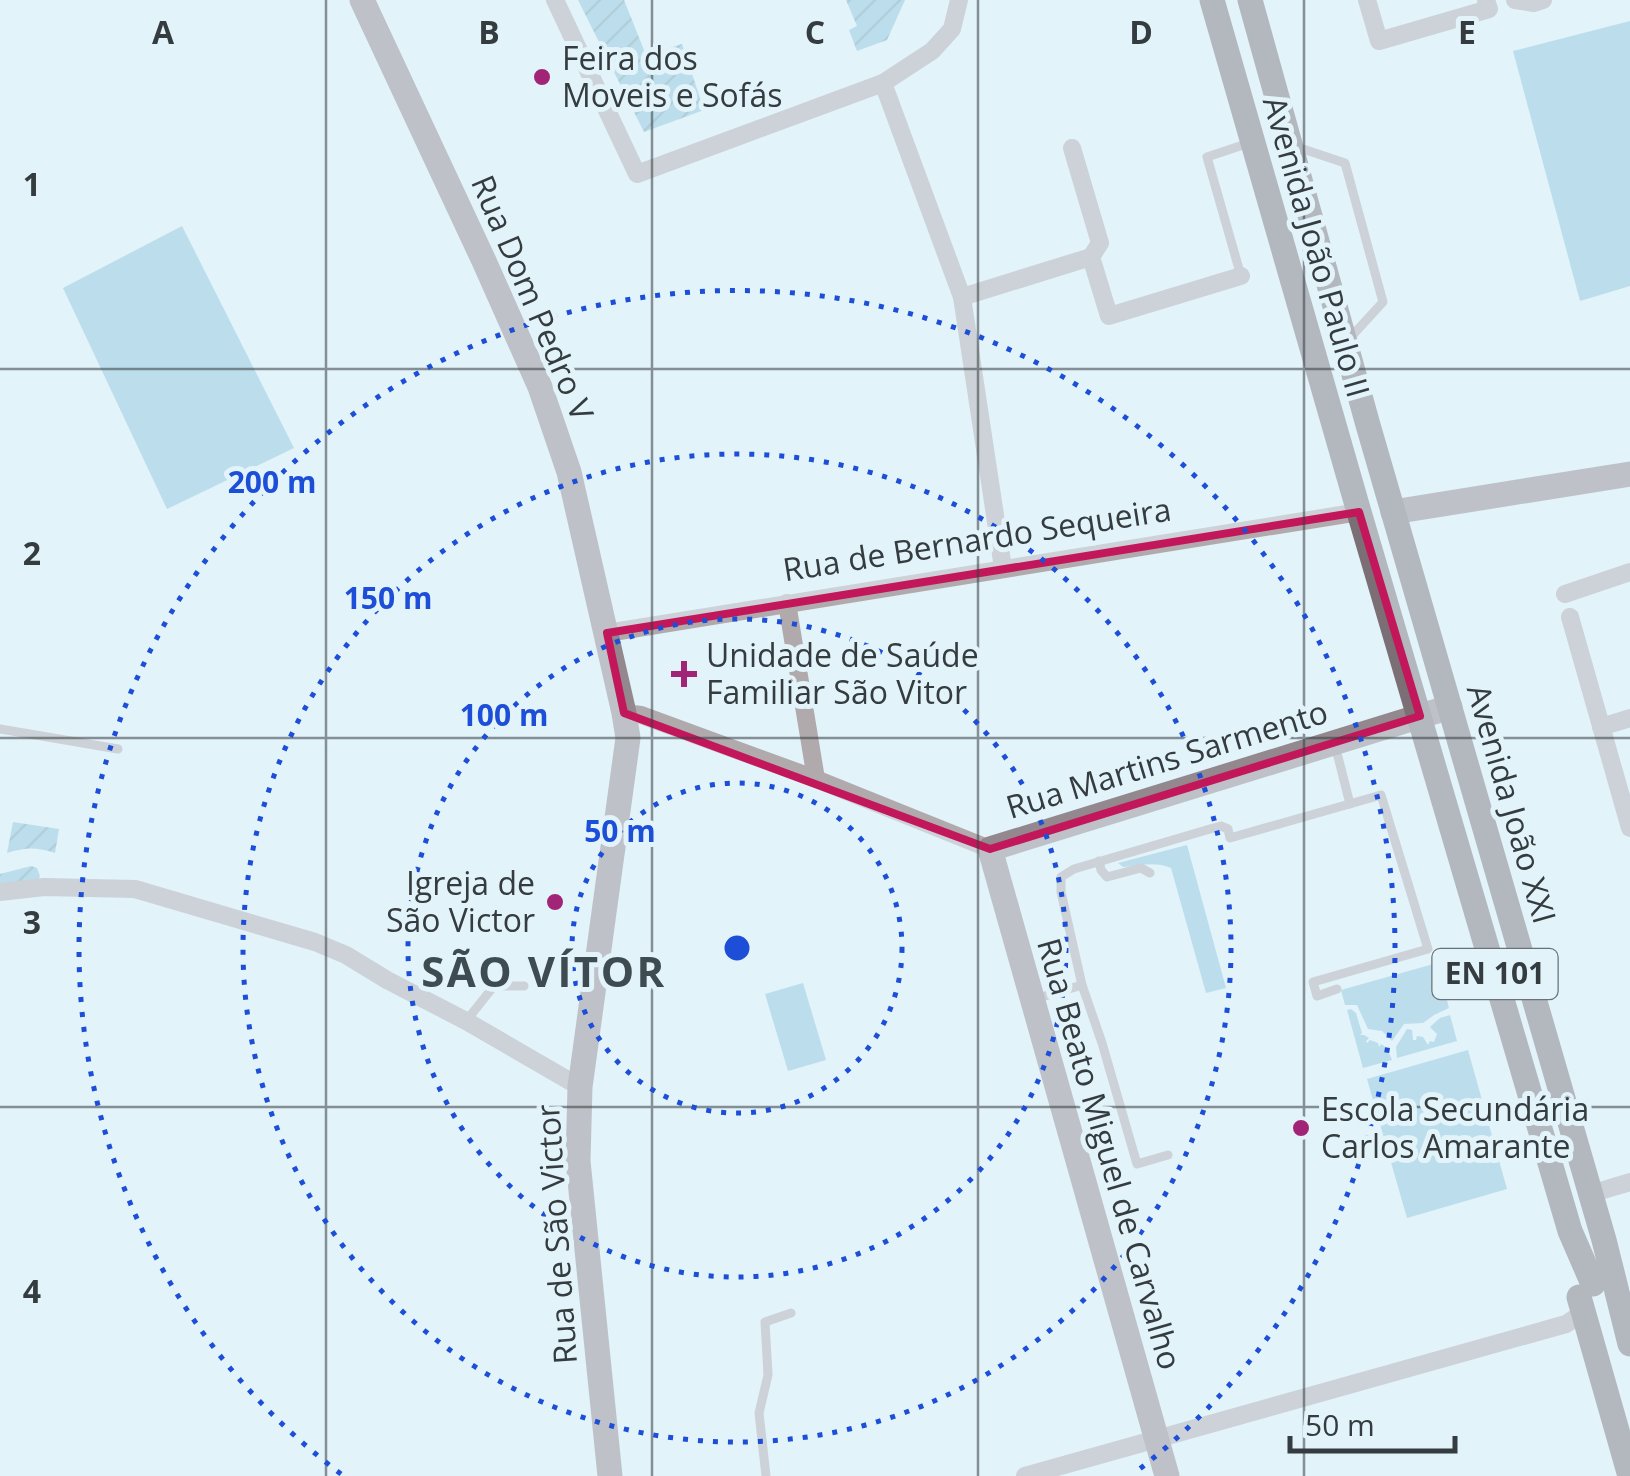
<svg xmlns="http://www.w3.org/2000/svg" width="1630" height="1476" viewBox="0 0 1630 1476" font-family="'Open Sans',sans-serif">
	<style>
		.grass { fill: #8ec6dc }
		.garden { fill: url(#garden-furrows) }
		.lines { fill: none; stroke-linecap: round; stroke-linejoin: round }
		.lane { stroke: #b1aaad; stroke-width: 9 }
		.street { stroke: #b1aaad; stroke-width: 18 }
		.secondary { stroke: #92888d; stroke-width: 25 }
		.primary { stroke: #7b6f75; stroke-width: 25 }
		.marked { fill: none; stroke: #c2185b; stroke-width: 8; stroke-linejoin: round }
		.grid { fill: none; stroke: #353c3f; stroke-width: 2.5; stroke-opacity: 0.55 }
		.ring { fill: none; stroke: #1d4ed8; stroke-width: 5; stroke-dasharray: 5 10 }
		.poi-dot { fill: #a22477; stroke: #e2f3fa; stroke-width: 4 }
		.labels { text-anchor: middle; stroke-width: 10; stroke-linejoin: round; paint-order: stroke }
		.shield { fill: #e2f3fa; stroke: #697377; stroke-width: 2.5 }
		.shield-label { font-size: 30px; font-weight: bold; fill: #353c3f }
		.poi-label { font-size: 32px; fill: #353c3f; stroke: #e2f3fa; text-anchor: start }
		.street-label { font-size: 32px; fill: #353c3f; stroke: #e2f3fa }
		.district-label { font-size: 42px; font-weight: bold; letter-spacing: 2.5px; fill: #3e4c52; stroke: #e2f3fa }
		.grid-label { font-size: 32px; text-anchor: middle; font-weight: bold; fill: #353c3f; stroke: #e2f3fa; stroke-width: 10; stroke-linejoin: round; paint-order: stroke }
		.centre { fill: #1d4ed8; stroke: #e2f3fa; stroke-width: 5 }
		.ring-label { font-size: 30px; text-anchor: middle; font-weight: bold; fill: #1d4ed8; stroke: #e2f3fa; stroke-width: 10; stroke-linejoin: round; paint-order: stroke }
	</style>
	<defs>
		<pattern id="garden-furrows" width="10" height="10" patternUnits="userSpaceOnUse" patternTransform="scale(2.5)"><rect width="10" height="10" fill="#8ec6dc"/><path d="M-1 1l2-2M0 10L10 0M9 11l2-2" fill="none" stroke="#75a2b4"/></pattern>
	</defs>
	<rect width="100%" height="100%" fill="#e2f3fa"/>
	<g class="grass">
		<polygon points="1630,21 1630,286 1580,301 1513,51"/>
		<polygon points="182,226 294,448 167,509 63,288"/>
		<path d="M 1187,845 L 1226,988 L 1206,993 L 1171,868 C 1154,861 1141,866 1123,867 L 1118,863 Z"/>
		<polygon points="1437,963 1449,1008 1434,1015 1423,1023 1404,1024 1392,1041 1382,1031 1368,1029 1357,1005 1345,1005 1341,990"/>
		<polygon points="803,983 826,1060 788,1071 765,994"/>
		<polygon points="1351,1009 1356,1013 1362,1033 1360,1035 1364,1035 1369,1038 1366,1041 1367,1043 1370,1040 1378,1043 1379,1047 1381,1044 1387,1048 1392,1060 1363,1068 1347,1010"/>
		<polygon points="1450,1015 1457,1041 1397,1058 1396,1047 1407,1029 1412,1030 1413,1040 1416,1040 1417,1036 1423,1037 1428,1045 1430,1041 1434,1042 1437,1034 1430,1027 1440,1018"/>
		<polygon points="1468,1050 1507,1189 1407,1218 1367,1079"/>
	</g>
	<g class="garden">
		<polygon points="578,0 624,0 646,55 682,44 704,110 644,132"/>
		<polygon points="846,0 905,0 887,40 857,51 849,30 857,26"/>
		<path d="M 13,822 L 59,829 L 55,853 C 37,847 26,847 7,853 Z"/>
		<polygon points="31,866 37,868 40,876 37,883 0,888 0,874"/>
	</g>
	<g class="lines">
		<g class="lane">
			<polyline points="1297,147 1345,163 1383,302 1350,338"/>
			<polyline points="1241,276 1207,157 1249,143"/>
			<polyline points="0,729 118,749"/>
			<polyline points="1335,745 1350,804"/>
			<polyline points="1099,861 1101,870 1107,877 1141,868 1150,873"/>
			<polyline points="1035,999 1082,985"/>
			<polyline points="466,1021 494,986 524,986"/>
			<polyline points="1168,1155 1137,1164 1102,1043 1082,985 1061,892 1061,877 1074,869 1210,829 1221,826 1228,829 1230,838 1381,795 1428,949 1313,982 1317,996 1337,989"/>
			<polyline points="766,1476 759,1413 768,1375 765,1322 791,1313"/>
		</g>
		<g class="street">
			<polyline points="555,0 637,174 883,83 932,51 952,29 959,0"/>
			<polyline points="1367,0 1379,41 1489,9 1486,0"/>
			<polyline points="1515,0 1534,3 1543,0"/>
			<polyline points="883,83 962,297 1003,568"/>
			<polyline points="1072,148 1100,243 1091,257"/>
			<polyline points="962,297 1091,257 1109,316 1241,276"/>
			<polyline points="1565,594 1630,572"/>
			<polyline points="787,603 816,779"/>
			<polyline points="1570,617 1630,828"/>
			<polyline points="607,633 1359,512"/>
			<polyline points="624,713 641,715 816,779 990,849"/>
			<polyline points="1601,727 1630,718"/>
			<polyline points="0,892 44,887 135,889 315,942 346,955 387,980 466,1021 580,1087"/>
			<polyline points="1590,1194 1630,1182"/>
			<polyline points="1025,1476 1566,1324 1584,1312"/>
		</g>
		<g class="secondary">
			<polyline points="362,0 484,261 540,387 569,472 624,713 628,738 580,1087 578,1161 610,1476"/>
			<polyline points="1393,512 1630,474"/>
			<polyline points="1167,1476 990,849 1450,707"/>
		</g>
		<g class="primary">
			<polyline points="1212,0 1359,512 1570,1231 1593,1284"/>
			<polyline points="1250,0 1368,425 1604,1240 1630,1344"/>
			<polyline points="1579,1297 1630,1476"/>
		</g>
	</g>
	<path d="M0 0H1630V1476H0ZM 1359,512 L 1420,716 L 990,849 L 624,713 L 607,633 Z" fill="#e2f3fa" fill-opacity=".55" fill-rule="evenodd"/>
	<path class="marked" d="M 1359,512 L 1420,716 L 990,849 L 624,713 L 607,633 Z"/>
	<path class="grid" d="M 326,0 L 326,1476M 652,0 L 652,1476M 978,0 L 978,1476M 1304,0 L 1304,1476M 0,369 L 1630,369M 0,738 L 1630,738M 0,1107 L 1630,1107"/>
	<g class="ring">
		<circle cx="737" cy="948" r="165"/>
		<circle cx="737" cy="948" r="329"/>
		<circle cx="737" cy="948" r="494"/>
		<path d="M341 1474A658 658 0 1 1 1133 1474"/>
	</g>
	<g class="poi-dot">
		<circle cx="542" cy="77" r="10"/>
		<path d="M679 659h10v10h10v10h-10v10h-10v-10h-10v-10h10z"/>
		<circle cx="555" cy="902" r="10"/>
		<circle cx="1301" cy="1128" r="10"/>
	</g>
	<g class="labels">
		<rect class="shield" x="1432.5" y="949" width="125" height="50" rx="8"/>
		<g class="shield-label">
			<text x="1495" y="984">EN 101</text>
		</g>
		<g class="poi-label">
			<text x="562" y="70">Feira dos<tspan x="562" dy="37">Moveis e Sofás</tspan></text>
			<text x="706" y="667">Unidade de Saúde<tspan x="706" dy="37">Familiar São Vitor</tspan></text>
			<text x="535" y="895" text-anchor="end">Igreja de<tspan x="535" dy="37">São Victor</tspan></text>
			<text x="1321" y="1121">Escola Secundária<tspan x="1321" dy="37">Carlos Amarante</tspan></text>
		</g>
		<g class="street-label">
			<text transform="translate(1316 247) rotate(74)" y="11">Avenida João Paulo II</text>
			<text transform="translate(532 298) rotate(67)" y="11">Rua Dom Pedro V</text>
			<text transform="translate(977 540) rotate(-9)" y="11">Rua de Bernardo Sequeira</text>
			<text transform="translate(1167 760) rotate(-17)" y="11">Rua Martins Sarmento</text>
			<text transform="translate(1511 804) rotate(74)" y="11">Avenida João XXI</text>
			<text transform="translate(1109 1154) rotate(74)" y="11">Rua Beato Miguel de Carvalho</text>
			<text transform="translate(557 1234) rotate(-94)" y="11">Rua de São Victor</text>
		</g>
		<g class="district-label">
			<text x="544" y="987">SÃO VÍTOR</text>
		</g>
	</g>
	<g class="grid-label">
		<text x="163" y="44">A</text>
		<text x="489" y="44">B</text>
		<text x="815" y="44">C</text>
		<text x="1141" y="44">D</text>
		<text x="1467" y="44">E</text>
		<text x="32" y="196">1</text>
		<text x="32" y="565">2</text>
		<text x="32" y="934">3</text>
		<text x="32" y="1303">4</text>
	</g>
	<circle cx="737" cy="948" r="15" class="centre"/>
	<g class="ring-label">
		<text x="272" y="493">200 m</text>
		<text x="388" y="609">150 m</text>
		<text x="504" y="726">100 m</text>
		<text x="620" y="842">50 m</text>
	</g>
	<path d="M1290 1436v15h165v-15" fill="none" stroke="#353c3f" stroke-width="5"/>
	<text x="1305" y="1436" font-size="30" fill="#353c3f" stroke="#e2f3fa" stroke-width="8" paint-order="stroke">50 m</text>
</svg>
